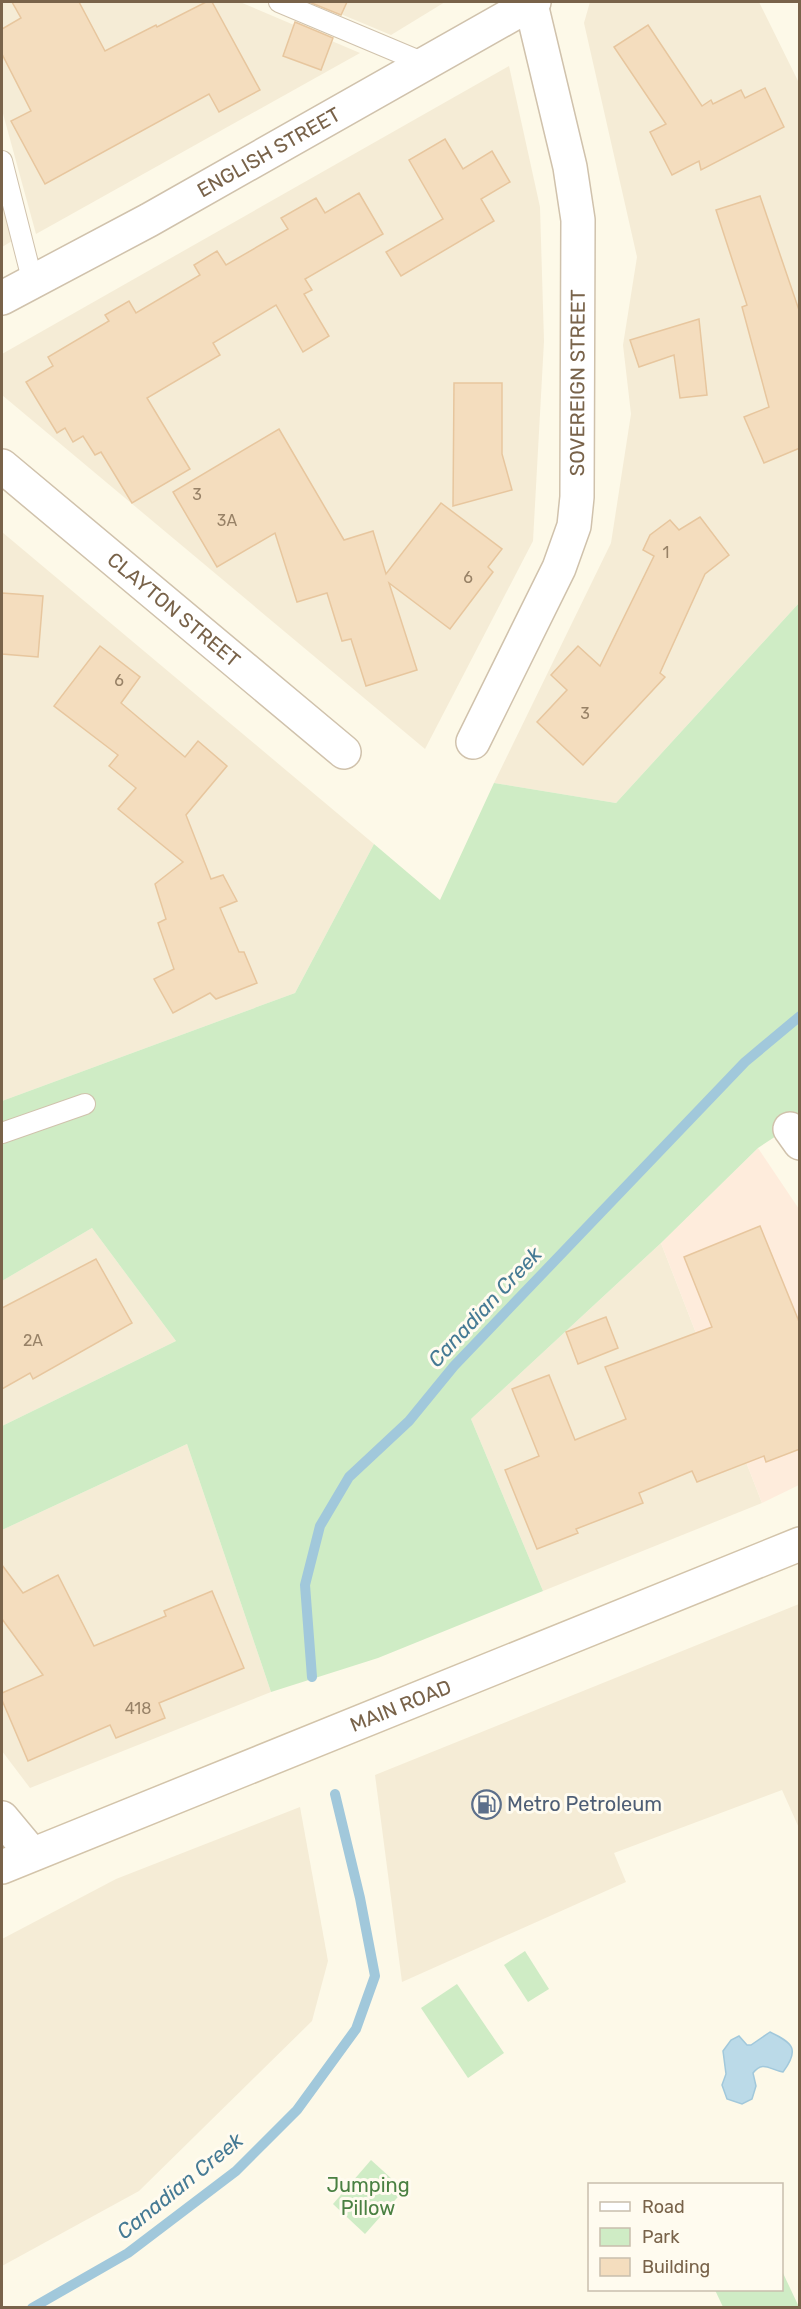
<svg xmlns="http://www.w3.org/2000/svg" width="801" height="2309" viewBox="0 0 801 2309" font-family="Rubik,sans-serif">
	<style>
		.residential { fill: #f5ecd6 }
		.commercial { fill: #feecdc }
		.green { fill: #cfecc5 }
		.water { fill: #bbdae8; stroke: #a1c8db; stroke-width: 1.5 }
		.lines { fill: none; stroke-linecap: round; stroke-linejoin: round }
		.stream { stroke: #a1c8db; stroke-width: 10 }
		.building { fill: #f4ddbe; stroke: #e7c69e; stroke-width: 1.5 }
		.service-casing { stroke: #d0c2ac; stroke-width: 22 }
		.minor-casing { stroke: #d0c2ac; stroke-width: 36 }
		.secondary-casing { stroke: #d3c4aa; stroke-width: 36 }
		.service { stroke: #fff; stroke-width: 20 }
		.minor { stroke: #fff; stroke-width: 33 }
		.secondary { stroke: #fff; stroke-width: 33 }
		.labels { text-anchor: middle; stroke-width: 6; stroke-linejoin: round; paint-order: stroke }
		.number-label { font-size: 16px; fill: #988267 }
		.street-label { font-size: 20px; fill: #79634a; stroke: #fffbef }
		.service-label { font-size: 20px; fill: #4e5e75; stroke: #fffbef; text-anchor: start }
		.park-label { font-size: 20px; fill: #4a8042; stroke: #fffbef }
		.water-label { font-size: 21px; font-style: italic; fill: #457a94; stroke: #fffbef }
	</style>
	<rect width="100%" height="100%" fill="#fdf9e8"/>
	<g class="residential">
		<polygon points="2,2 240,2 360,53 36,234 2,110"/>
		<polygon points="312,2 445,2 391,35"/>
		<polygon points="590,2 759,2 799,83 799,603 616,803 494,783 611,543 631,414 623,345 637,257 584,23"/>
		<polygon points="509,66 540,207 544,341 533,541 425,749 2,395 2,354"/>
		<polygon points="2,199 12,241 2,247"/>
		<polygon points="2,532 374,844 295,993 2,1101"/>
		<polygon points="92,1228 176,1341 2,1426 2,1281"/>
		<polygon points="661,1243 762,1503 543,1591 471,1419"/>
		<polygon points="187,1444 271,1692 30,1788 2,1751 2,1530"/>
		<polygon points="799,1604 799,1828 782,1790 614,1853 626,1882 402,1982 375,1775"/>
		<polygon points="300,1807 328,1961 312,2021 139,2191 2,2266 2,1939 116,1879"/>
	</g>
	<polygon class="commercial" points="758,1148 799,1209 799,1485 762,1503 661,1243"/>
	<g class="green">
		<polygon points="799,603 799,1121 758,1148 661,1243 471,1419 543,1591 378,1658 271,1692 187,1444 2,1530 2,1426 176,1341 92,1228 2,1281 2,1101 295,993 374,844 440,900 494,783 616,803"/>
		<polygon points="525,1951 549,1989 528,2002 504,1965"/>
		<polygon points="457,1984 504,2053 468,2078 421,2008"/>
		<polygon points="371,2160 404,2190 365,2234 333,2204"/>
		<polygon points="782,2271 799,2307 723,2307 715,2290 782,2290"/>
	</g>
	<path class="water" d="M 770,2032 C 793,2043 800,2049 783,2072 C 770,2070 763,2060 753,2073 L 756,2086 L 752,2099 L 742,2104 L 727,2099 L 722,2085 L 726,2074 L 723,2051 L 731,2040 L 739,2036 L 747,2045 L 751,2045 Z"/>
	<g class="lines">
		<g class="stream">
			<polyline points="312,1677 305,1585 320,1526 349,1477 409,1421 454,1366 745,1062 800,1016"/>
			<polyline points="32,2308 128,2253 236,2171 297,2110 356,2029 375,1976 360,1898 335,1794"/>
		</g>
	</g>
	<g class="building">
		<polygon points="12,2 79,2 105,51 156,25 157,27 206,2 212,2 260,90 219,112 209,94 45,184 11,121 31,111 2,54 2,29 21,18"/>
		<polygon points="309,2 347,2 341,15"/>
		<polygon points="295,22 333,38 321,70 283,56"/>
		<polygon points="648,25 702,106 711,100 713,104 741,90 745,98 765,88 784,127 701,170 699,161 672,175 650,132 666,124 614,47"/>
		<polygon points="445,139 463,169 492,151 510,182 481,199 494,221 401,276 386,252 443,219 409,160"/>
		<polygon points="359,193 383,234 305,279 312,290 304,294 329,336 303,352 276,305 213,343 220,355 147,398 190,469 132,503 101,452 95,455 83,436 73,442 65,428 57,433 26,382 53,366 48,357 109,321 105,315 129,301 136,313 200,275 194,265 217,251 226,265 288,229 281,218 316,198 325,213"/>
		<polygon points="760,196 800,313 800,448 764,463 744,417 769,407 742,307 747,305 716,210"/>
		<polygon points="699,319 707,395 680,398 674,355 639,367 630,340"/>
		<polygon points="454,383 502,383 502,454 512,490 453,506"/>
		<polygon points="279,429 344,540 373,531 386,574 441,503 502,549 488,567 493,572 450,629 389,583 417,670 366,686 351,639 342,641 327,593 297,602 275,533 217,567 173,492"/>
		<polygon points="700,517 729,555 705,574 660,673 665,677 583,765 537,722 567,690 551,675 578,646 600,666 654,556 643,550 650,535 670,520 679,530"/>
		<polygon points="2,593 43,596 38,657 2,654"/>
		<polygon points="100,646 140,677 121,703 185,757 198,741 227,766 186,815 211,879 223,875 237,901 220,908 239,952 244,952 257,983 216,999 210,993 173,1013 154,979 174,969 158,923 166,919 155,884 183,862 118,809 136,788 109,766 118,755 54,706"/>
		<polygon points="760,1226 800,1324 800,1449 766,1462 764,1456 697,1482 692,1471 639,1493 643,1503 576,1529 578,1533 537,1549 505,1470 539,1456 512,1389 549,1375 575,1440 626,1419 605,1367 712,1327 684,1257"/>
		<polygon points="96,1259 132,1323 33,1379 30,1373 2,1389 2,1308"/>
		<polygon points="606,1317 618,1348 578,1364 566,1332"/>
		<polygon points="2,1565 23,1593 58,1575 94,1646 166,1616 164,1611 212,1591 244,1668 159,1703 165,1718 116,1738 110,1725 28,1761 2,1700 2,1693 43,1675 2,1619"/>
	</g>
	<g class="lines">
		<defs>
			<g id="service">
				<polyline points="279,2 424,63"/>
				<polyline points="2,161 33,283"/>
				<polyline points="2,1133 85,1104"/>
			</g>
			<g id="minor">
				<path id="s1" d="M 2,298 L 149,220 L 534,2"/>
				<path id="s2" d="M 2,466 L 344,752"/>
				<path id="s3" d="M 473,742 L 559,568 L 574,526 L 577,497 L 578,220 L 570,167 L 531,4"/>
				<polyline points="790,1129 800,1143"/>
				<polyline points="2,1818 32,1854"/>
			</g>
			<g id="secondary">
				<path id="s4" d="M 2,1867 L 800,1544"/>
			</g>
		</defs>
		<use href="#service" class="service-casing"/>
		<use href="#minor" class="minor-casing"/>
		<use href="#secondary" class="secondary-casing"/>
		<use href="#service" class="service"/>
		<use href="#minor" class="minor"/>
		<use href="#secondary" class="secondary"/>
	</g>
	<defs>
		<symbol id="fuel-ring" viewBox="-11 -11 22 22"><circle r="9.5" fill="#fffbef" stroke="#5c6f8a" stroke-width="1.5"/><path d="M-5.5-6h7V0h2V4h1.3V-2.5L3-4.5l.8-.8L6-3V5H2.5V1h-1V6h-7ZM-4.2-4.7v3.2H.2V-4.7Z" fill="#5c6f8a"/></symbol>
	</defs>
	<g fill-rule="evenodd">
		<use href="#fuel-ring" x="470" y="1788" width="33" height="33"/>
	</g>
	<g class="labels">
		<g class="number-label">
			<text x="197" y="500">3</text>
			<text x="227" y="526">3A</text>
			<text x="666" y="558">1</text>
			<text x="468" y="583">6</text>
			<text x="119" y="686">6</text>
			<text x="585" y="719">3</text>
			<text x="33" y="1346">2A</text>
			<text x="138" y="1714">418</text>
		</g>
		<g class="street-label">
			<text dy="7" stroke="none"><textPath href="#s1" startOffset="304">ENGLISH STREET</textPath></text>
			<text dy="7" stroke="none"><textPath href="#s3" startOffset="382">SOVEREIGN STREET</textPath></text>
			<text dy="7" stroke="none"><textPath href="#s2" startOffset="224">CLAYTON STREET</textPath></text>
			<text dy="7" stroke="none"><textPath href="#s4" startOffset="430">MAIN ROAD</textPath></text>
		</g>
		<g class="service-label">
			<text x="507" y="1811">Metro Petroleum</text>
		</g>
		<g class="park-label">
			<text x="368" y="2192">Jumping<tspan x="368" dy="23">Pillow</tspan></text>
		</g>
		<g class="water-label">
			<text transform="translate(485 1307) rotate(-47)" y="7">Canadian Creek</text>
			<text transform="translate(180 2186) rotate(-39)" y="7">Canadian Creek</text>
		</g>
	</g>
	<rect width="801" height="2309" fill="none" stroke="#79634a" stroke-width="6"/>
	<rect x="588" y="2183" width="195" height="108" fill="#fffbef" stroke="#c9bead" stroke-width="1.5"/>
	<rect x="600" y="2202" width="30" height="9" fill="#ffffff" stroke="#c9bead" stroke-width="1.5"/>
	<text x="642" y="2213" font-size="18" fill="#79634a">Road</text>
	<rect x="600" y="2228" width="30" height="18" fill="#cfecc5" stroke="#c9bead" stroke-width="1.5"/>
	<text x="642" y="2243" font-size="18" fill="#79634a">Park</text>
	<rect x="600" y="2258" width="30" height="18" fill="#f4ddbe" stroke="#c9bead" stroke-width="1.5"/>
	<text x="642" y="2273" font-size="18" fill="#79634a">Building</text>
</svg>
